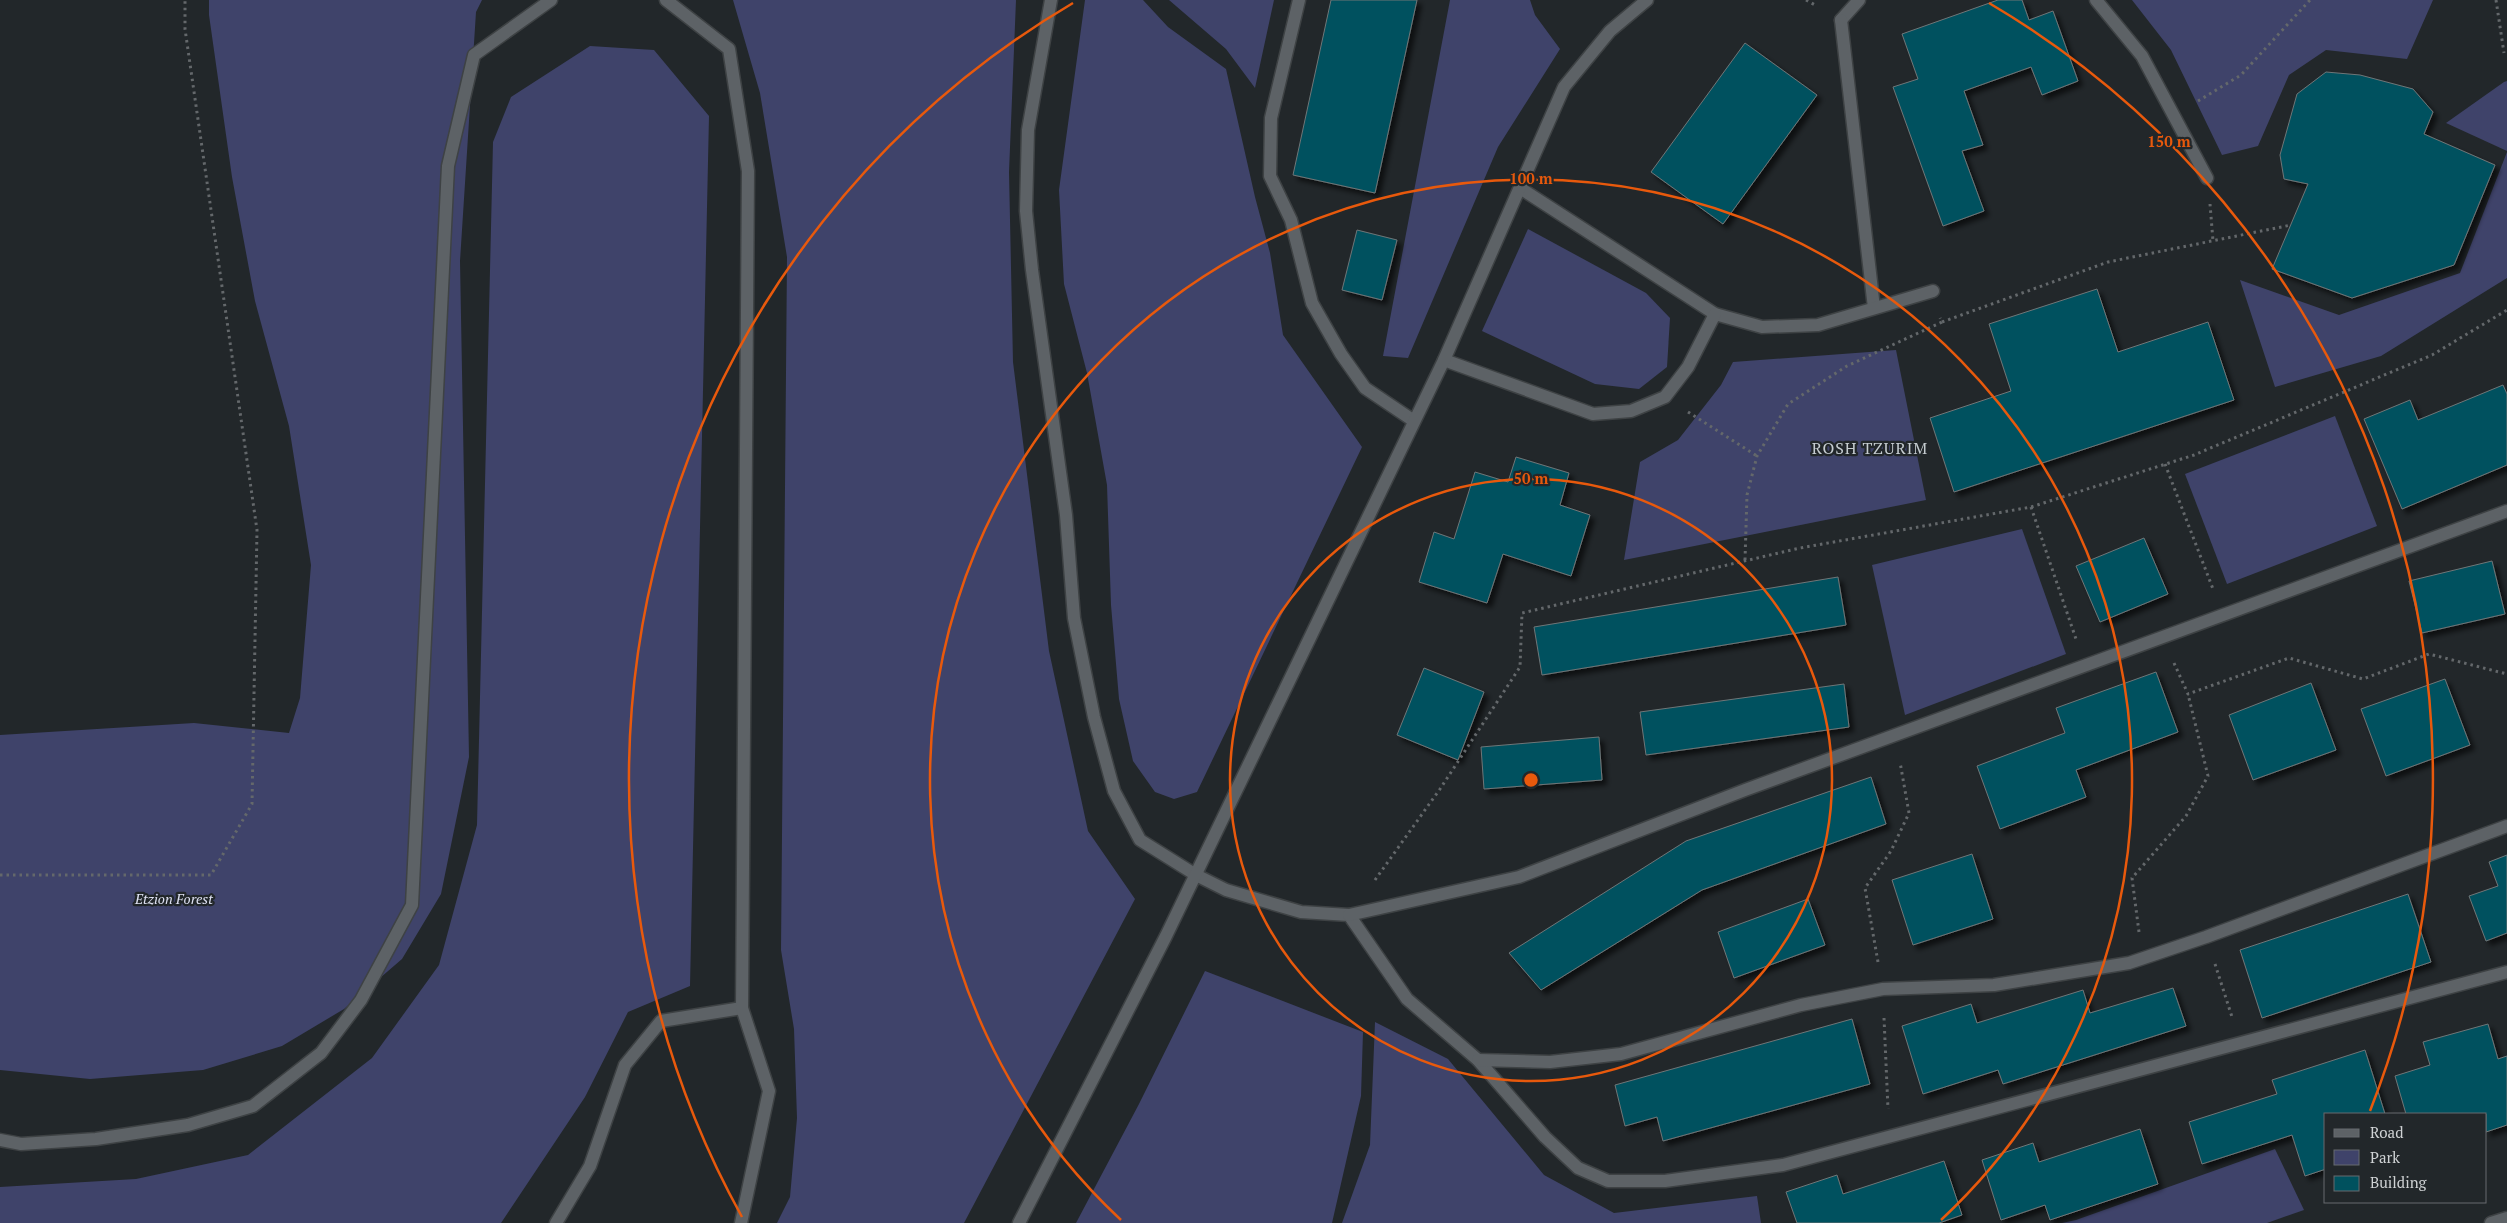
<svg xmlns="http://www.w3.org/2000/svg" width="2507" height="1223" viewBox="0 0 2507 1223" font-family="'PT Serif',serif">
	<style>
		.green { fill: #3f436a }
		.building { fill: #00515e; stroke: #6f7678; filter: url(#shadow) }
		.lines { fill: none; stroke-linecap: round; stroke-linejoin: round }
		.lane-casing { stroke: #3e4244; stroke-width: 15 }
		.street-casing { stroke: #3e4244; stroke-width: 15 }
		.secondary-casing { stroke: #3e4244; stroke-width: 15 }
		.path { stroke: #64686b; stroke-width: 3; stroke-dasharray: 2.5 4; stroke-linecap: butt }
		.lane { stroke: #5d6266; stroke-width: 12 }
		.street { stroke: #5d6266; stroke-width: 12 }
		.secondary { stroke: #5d6266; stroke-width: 12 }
		.ring { fill: none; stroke: #e8590c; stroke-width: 2.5 }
		.labels { text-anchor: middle; stroke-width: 4.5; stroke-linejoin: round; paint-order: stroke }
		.park-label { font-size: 14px; font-style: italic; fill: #dee1f2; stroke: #22272a }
		.quarter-label { font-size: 16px; letter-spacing: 1px; fill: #c5ccd0; stroke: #22272a }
		.centre { fill: #e8590c; stroke: #22272a; stroke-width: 2.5 }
		.ring-label { font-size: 15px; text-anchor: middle; font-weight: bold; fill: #e8590c; stroke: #22272a; stroke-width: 4.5; stroke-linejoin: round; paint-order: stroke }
	</style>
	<defs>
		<filter id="shadow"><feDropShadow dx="4.5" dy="4.5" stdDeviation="2.5" flood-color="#0009"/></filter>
	</defs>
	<rect width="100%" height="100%" fill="#22272a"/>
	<g class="green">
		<polygon points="209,0 482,0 476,12 460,261 469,757 441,894 402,959 344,1009 282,1046 203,1070 90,1079 0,1070 0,735 194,723 289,733 300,698 311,565 289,426 255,301 232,177 209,15"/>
		<polygon points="733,0 1016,0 1009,172 1013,362 1049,651 1088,831 1135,899 964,1223 777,1223 790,1197 797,1118 794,1029 781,950 787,257 760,93"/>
		<polygon points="1085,0 1143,0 1168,27 1226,69 1255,197 1270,253 1283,335 1362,447 1197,792 1174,799 1155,792 1133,761 1119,699 1111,605 1107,485 1087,373 1064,284 1059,190"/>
		<polygon points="1169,0 1274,0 1255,88 1226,49"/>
		<polygon points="1450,0 1530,0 1535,15 1560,49 1498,147 1408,358 1383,356"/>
		<polygon points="2132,0 2433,0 2407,59 2326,50 2289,75 2258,146 2222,155 2171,50"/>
		<polygon points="590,46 654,50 709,116 690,986 628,1012 585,1097 501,1223 0,1223 0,1187 136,1179 248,1155 372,1058 439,965 477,825 493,142 511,97"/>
		<polygon points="2507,81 2507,151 2446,123 2504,82"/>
		<polygon points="2507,152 2507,278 2381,356 2275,387 2240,280 2339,315 2460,273"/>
		<polygon points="1528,229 1646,293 1670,318 1667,367 1639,389 1595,384 1482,331"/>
		<polygon points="1896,350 1926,500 1624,560 1640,462 1678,440 1721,385 1733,362"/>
		<polygon points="2335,416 2377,526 2227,584 2185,474"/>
		<polygon points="2022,529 2066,654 1905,715 1872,565"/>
		<polygon points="1205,971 1363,1032 1361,1096 1332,1223 1076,1223 1139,1104"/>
		<polygon points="1375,1022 1448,1059 1544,1175 1614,1213 1757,1196 1761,1223 1342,1223 1370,1145"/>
		<polygon points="2275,1149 2304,1210 2267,1223 2062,1223 2076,1220"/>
	</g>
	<g class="building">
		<polygon points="1331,0 1417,0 1375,193 1293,175"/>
		<polygon points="1998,0 2022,0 2029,20 2053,11 2078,81 2042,95 2031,67 1964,91 1983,145 1962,151 1984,211 1943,226 1893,87 1918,79 1902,34"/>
		<polygon points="1745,43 1817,95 1723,224 1651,172"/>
		<polygon points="2326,72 2360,75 2413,89 2433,112 2424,134 2495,165 2454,265 2352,298 2272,269 2308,184 2284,179 2280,155 2297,94"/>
		<polygon points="1357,230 1397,240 1382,300 1342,290"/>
		<polygon points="2097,289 2118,352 2208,322 2234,400 1954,492 1930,418 2011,391 1989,324"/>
		<polygon points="2503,385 2507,394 2507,465 2402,509 2364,419 2410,400 2418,420"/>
		<polygon points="1516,457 1569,473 1560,505 1590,515 1571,576 1503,554 1487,603 1419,582 1434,532 1454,539 1475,472 1508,482"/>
		<polygon points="2144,538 2168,594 2100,622 2076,566"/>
		<polygon points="2492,561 2505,614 2422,633 2409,581"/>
		<polygon points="1838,577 1846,625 1542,675 1534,627"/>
		<polygon points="1424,668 1484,692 1458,760 1397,735"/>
		<polygon points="2156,672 2178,732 2076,770 2086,797 2000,829 1977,766 2065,733 2056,708"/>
		<polygon points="2445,679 2470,745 2386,776 2361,709"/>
		<polygon points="2311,683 2336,750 2253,780 2229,715"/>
		<polygon points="1844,684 1849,727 1646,755 1640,712"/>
		<polygon points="1599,737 1602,780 1484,789 1481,747"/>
		<polygon points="1871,777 1886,824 1702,890 1541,990 1509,953 1686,841"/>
		<polygon points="1972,854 1993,919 1913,945 1892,880"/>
		<polygon points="2507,855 2507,933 2486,941 2469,896 2498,886 2489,862"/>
		<polygon points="2408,894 2431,962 2262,1018 2240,950"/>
		<polygon points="1808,899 1825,945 1734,978 1718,932"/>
		<polygon points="2173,988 2186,1026 2003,1084 1998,1070 1923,1094 1902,1026 1971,1004 1977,1023 2083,990 2090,1013"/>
		<polygon points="1852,1019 1870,1084 1663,1141 1657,1117 1625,1126 1615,1085"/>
		<polygon points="2488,1024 2498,1059 2507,1056 2507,1125 2486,1132 2486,1114 2406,1114 2395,1076 2430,1065 2423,1042"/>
		<polygon points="2365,1050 2385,1114 2326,1114 2326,1169 2305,1176 2292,1135 2202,1164 2189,1122 2277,1094 2272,1080"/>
		<polygon points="2140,1129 2158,1184 2050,1220 2045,1205 2001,1220 1982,1160 2033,1143 2039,1162"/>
		<polygon points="1944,1161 1962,1215 1939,1223 1797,1223 1786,1192 1837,1175 1843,1194"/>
	</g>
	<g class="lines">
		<defs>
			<g id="lane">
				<polyline points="1299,0 1271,118 1270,176 1291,220 1312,303 1341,354 1365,388 1414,421"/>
				<polyline points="2096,0 2142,56 2207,178"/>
				<polyline points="1841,20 1859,0"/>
				<polyline points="556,1223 590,1166 625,1065 661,1021 742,1008"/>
			</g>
			<g id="street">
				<polyline points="666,0 729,49 748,171 742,1008 769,1091 741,1223"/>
				<polyline points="1051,0 1028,130 1026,211 1032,270 1066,515 1074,618 1094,717 1114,791 1140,840 1196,875 1226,890 1301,912 1349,915 1407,999 1478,1060 1545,1137 1578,1168 1608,1181 1665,1181 1783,1165 2507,972"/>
				<polyline points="1841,20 1874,308"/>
				<polyline points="1520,188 1715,314 1762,327 1818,325 1933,291"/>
				<polyline points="1444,360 1593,414 1631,411 1665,397 1688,367 1715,314"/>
				<polyline points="1349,915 1519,877 1745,790 2507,511"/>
				<polyline points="1478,1060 1550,1062 1621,1054 1801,1005 1883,989 1994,985 2129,963 2206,937 2507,826"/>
				<polyline points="0,1140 21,1144 96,1139 188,1125 253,1106 321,1053 361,1000 412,905 448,166 474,55 551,0"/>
				<polyline points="2491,1223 2507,1218"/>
			</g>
			<polyline id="secondary" points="1019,1223 1166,936 1444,360 1564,87 1610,31 1647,0"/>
		</defs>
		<use href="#lane" class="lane-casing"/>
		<use href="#street" class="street-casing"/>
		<use href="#secondary" class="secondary-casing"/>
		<g class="path">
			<polyline points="1806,0 1817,6"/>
			<polyline points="2496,0 2504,53"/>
			<polyline points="2198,101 2241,75 2310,0"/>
			<polyline points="2210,204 2213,241"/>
			<polyline points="1942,322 2108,262 2291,225"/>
			<polyline points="1688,412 1757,456"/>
			<polyline points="2165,464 2213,589"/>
			<polyline points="2031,507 2076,639"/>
			<polyline points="1745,560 1747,495 1757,456 1788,404 1847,366 1942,322 1940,318"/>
			<polyline points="2174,663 2188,694 2289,658 2363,679 2429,654 2507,674"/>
			<polyline points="0,875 211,875 252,804 257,530 185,29 185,0"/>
			<polyline points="1375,880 1440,789 1520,667 1522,613 1800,548 2031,507 2194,455 2432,355 2507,310"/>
			<polyline points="2139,932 2132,878 2186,816 2208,776 2188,694"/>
			<polyline points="1878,962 1865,888 1891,851 1909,813 1900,762"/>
			<polyline points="2215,964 2232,1017"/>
			<polyline points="1884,1018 1888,1109"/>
		</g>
		<use href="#lane" class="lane"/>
		<use href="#street" class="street"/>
		<use href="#secondary" class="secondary"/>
	</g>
	<g class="ring">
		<circle cx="1531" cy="780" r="301"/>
		<path d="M1121 1220A601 601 0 1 1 1941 1220"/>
		<path d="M742 1217A902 902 0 0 1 1073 3M1989 3A902 902 0 0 1 2370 1111"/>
	</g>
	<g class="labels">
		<g class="park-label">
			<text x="174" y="904">Etzion Forest</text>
		</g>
		<g class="quarter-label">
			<text x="1870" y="454">ROSH TZURIM</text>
		</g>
	</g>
	<circle cx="1531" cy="780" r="8" class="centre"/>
	<g class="ring-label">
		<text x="2169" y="147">150 m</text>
		<text x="1531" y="184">100 m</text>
		<text x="1531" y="484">50 m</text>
	</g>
	<rect x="2324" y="1113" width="162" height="90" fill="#22272a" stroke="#676b6e"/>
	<rect x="2334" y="1129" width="25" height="8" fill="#5d6266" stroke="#676b6e"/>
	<text x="2370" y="1138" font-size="15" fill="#cfd2d4">Road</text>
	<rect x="2334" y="1150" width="25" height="15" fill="#3f436a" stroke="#676b6e"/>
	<text x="2370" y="1163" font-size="15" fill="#cfd2d4">Park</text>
	<rect x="2334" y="1176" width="25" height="15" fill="#00515e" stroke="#676b6e"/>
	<text x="2370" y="1188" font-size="15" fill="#cfd2d4">Building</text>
</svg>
